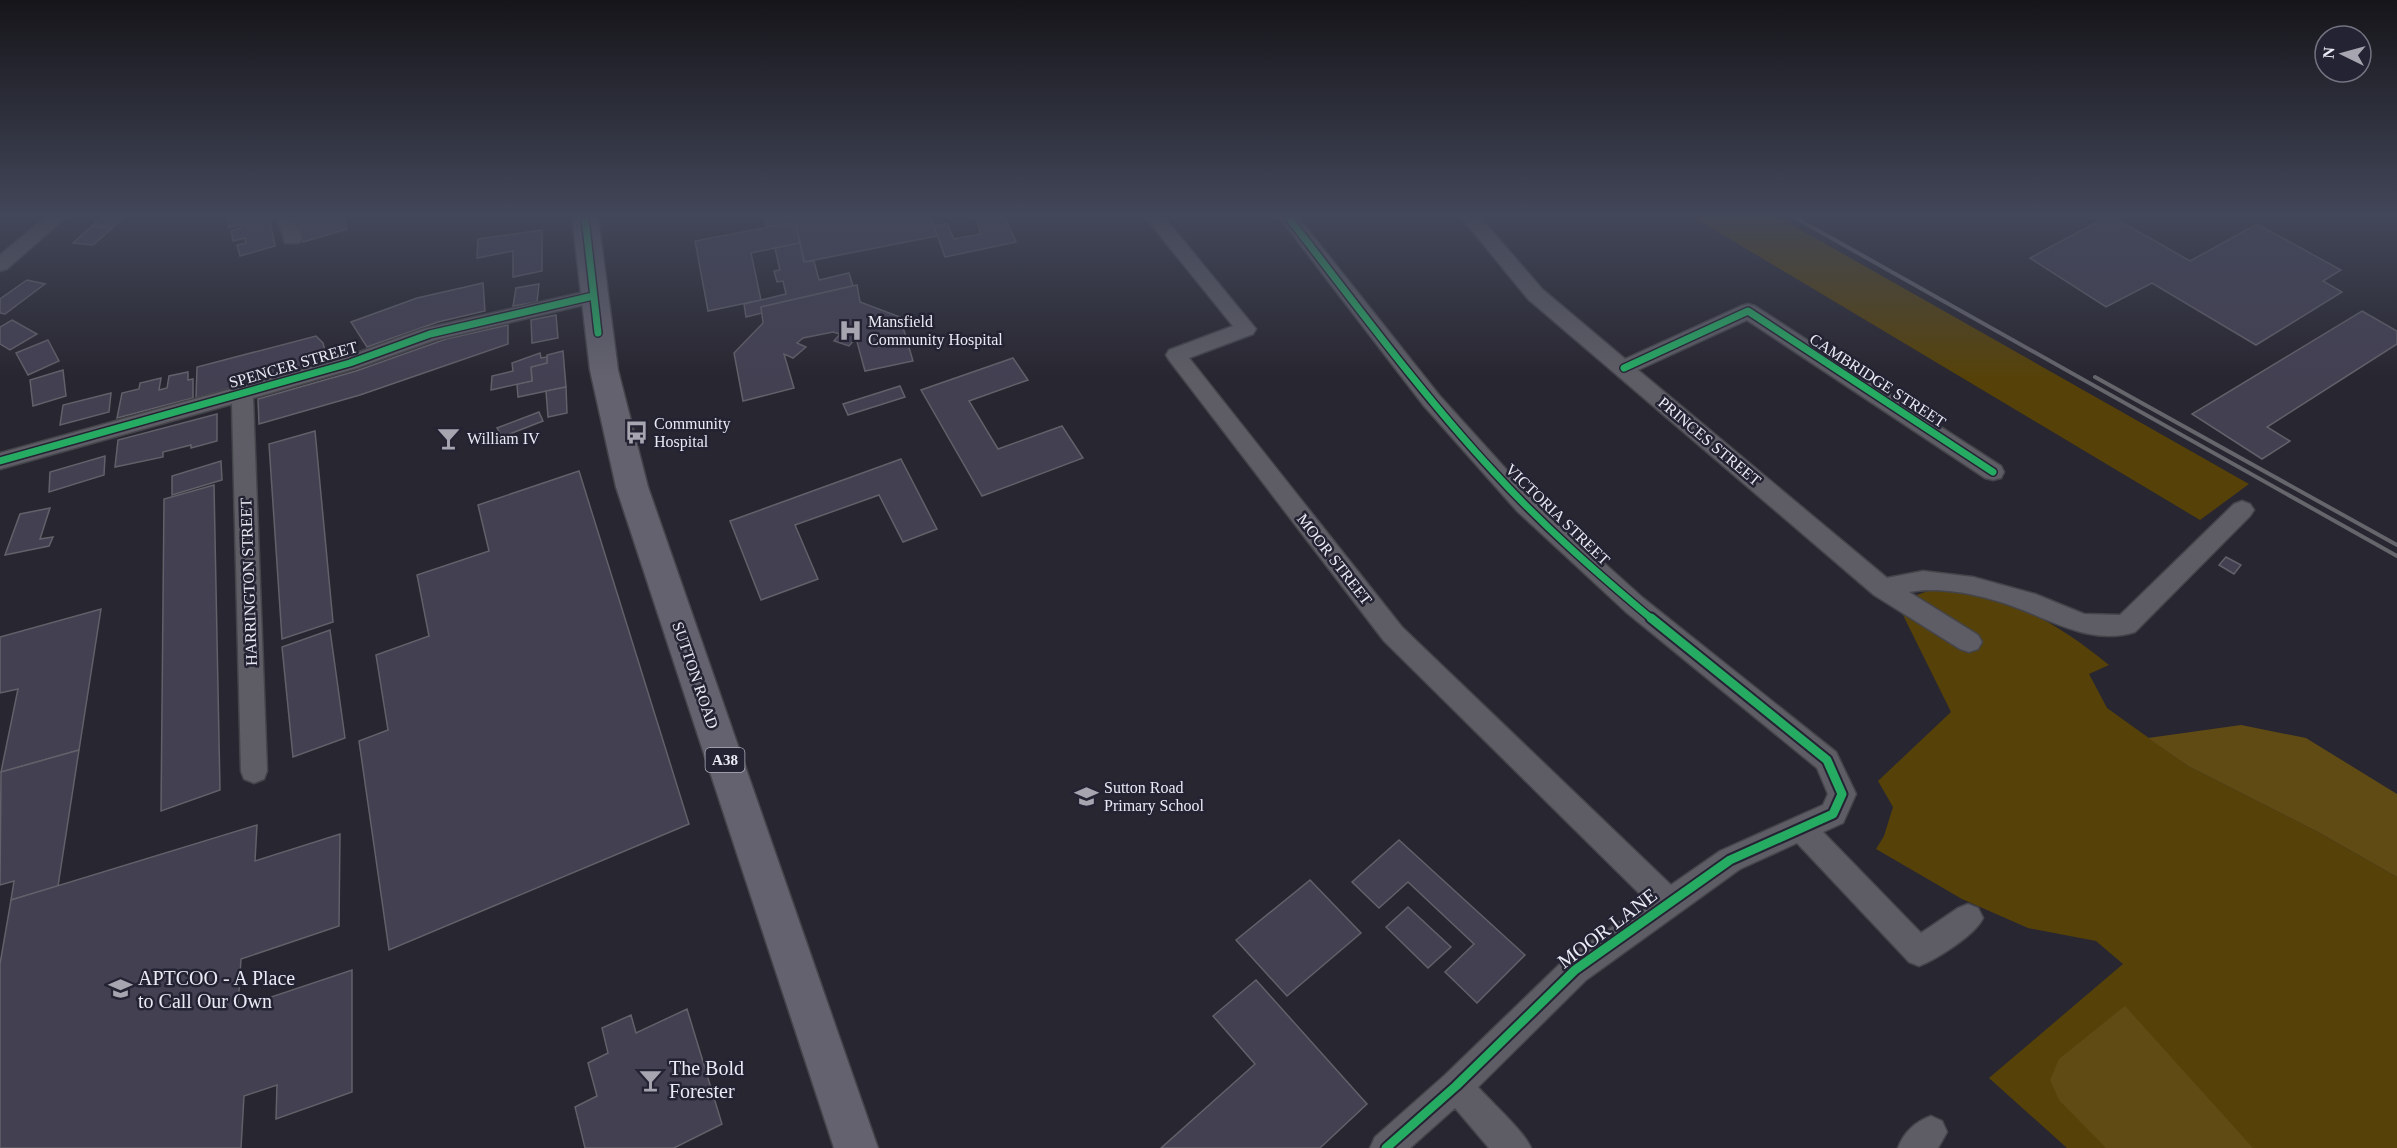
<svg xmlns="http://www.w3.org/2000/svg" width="2397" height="1148" viewBox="0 0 2397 1148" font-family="'Times New Roman',serif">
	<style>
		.green { fill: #564209 }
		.forest { fill: #604b14 }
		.building { fill: #434052; stroke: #626069; stroke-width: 1.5 }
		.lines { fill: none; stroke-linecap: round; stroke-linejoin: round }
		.minor-casing { stroke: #44444b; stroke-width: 3 }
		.trunk-casing { stroke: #44444b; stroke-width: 3 }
		.minor { fill: #5e5d65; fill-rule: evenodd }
		.trunk { fill: #64626e; fill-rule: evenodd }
		.rail { stroke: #65656c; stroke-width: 4 }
		.cycleway-far1-casing { stroke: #242333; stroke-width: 10 }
		.cycleway-casing { stroke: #242333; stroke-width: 13 }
		.cycleway-far1 { stroke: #26ab63; stroke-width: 7 }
		.cycleway { stroke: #26ab63; stroke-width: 9 }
		.labels { text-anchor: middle; stroke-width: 5; stroke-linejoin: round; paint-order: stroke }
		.shield { fill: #242333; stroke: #afaebb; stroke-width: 1.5 }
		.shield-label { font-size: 15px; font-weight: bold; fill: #eaeaf5 }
		.poi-label { font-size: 16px; fill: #eaeaf5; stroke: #242333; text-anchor: start }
		.street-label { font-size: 16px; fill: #eaeaf5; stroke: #242333 }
		.near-street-label { font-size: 20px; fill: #eaeaf5; stroke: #242333 }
		.near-poi-label { font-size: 20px; fill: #eaeaf5; stroke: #242333; text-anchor: start }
	</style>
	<rect width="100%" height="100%" fill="#282630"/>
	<g class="green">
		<polygon points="1693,217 1778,217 2249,484 2200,520"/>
		<path d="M 1934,589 C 2010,597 2050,617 2109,665 L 2089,674 L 2107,708 L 2188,766 L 2318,832 L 2397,877 L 2397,1148 L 2067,1148 L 1989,1078 L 2123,964 L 2096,941 L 2028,928 L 1962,899 L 1876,849 L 1884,836 L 1893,807 L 1878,781 L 1951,712 L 1902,613 L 1911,597 Z"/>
	</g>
	<g class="forest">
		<polygon points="2241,725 2306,738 2397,794 2397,877 2318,832 2188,766 2148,738"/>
		<polygon points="2125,1006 2253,1148 2106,1148 2059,1100 2050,1080 2059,1059"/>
	</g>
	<g class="building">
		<polygon points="102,217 124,217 112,228 92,226"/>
		<polygon points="227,217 269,217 275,246 240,256 237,245 246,243 245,238 233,241 231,231 241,228 241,224 229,228"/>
		<polygon points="298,217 344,217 347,229 303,242"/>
		<polygon points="764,217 931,217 937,236 804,262 795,222 767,228"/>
		<polygon points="975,217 1005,217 1016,242 945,257 934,226 947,223 954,239 981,234"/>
		<polygon points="2106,217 2113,217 2190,261 2257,224 2341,270 2323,281 2342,292 2256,345 2152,283 2106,307 2030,258"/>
		<polygon points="795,222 800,243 751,253 761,300 708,311 695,241"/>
		<polygon points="92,226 112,228 93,245 73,243"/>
		<polygon points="542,230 542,271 513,277 513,251 477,258 478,239"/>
		<polygon points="800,243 804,262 814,261 819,280 849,273 853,286 761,307 762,313 746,317 744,304 786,294 783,281 777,282 774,271 780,270 775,248"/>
		<polygon points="27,280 45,284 5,314 0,313 0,299"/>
		<polygon points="483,283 485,311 438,322 367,347 351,322 417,298"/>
		<polygon points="539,284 537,302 513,306 516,288"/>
		<polygon points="857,285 860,302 900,317 913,361 865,371 856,338 849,346 834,341 840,334 833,332 803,338 797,343 806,347 793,358 784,354 794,388 743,401 734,353 763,323 761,307"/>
		<polygon points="2362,311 2397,331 2397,344 2267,427 2290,441 2262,459 2192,414"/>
		<polygon points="556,315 558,338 532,343 531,320"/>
		<polygon points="12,320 37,334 10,350 0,344 0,327"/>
		<polygon points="508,325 508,344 360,395 259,424 258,399 356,371 446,339"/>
		<polygon points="316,336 323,343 328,362 196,398 197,367"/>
		<polygon points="48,340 59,361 28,375 16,353"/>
		<polygon points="563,351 566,387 518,397 517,384 532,381 531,367 547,363 547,355"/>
		<polygon points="540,353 541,358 547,357 547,363 531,367 532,381 491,390 492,376 513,371 512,363"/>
		<polygon points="1013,358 1028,380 969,401 998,449 1062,426 1083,458 982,496 921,390"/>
		<polygon points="63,370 66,396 33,406 30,380"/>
		<polygon points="188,372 188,380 193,379 193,398 117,418 122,393 139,389 140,383 161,378 159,390 167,388 169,376"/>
		<polygon points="900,386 905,397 848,415 843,404"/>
		<polygon points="566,387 567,413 548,417 546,391"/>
		<polygon points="111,393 109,412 60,425 63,405"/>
		<polygon points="539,412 543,421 502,437 497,428"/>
		<polygon points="217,414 217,441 191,448 191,445 163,452 163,457 115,467 118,440"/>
		<polygon points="315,431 333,622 282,639 269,444"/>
		<polygon points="105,456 104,475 49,492 50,472"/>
		<polygon points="901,459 937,529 903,542 879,495 795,525 818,579 761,600 730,521"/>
		<polygon points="221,461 222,480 172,495 172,476"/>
		<polygon points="579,471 689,824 389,950 359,741 388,730 376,655 429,636 417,575 489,551 478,505"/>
		<polygon points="214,485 220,790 161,811 164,499"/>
		<polygon points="50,508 40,539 53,537 49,546 5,555 20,514"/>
		<polygon points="2226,557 2241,565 2234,574 2219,565"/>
		<polygon points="101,609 79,750 1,772 18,689 0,693 0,637"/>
		<polygon points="330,630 345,738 293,757 282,647"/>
		<polygon points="79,750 58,886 11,900 14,881 0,885 1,772"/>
		<polygon points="257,825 255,861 340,834 339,926 241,959 238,1008 352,970 352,1092 276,1119 277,1085 244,1096 241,1148 0,1148 0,964 11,900"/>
		<polygon points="1399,840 1525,955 1477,1003 1445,972 1474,944 1408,882 1379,908 1352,882"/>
		<polygon points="1310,880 1361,933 1287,996 1236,940"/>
		<polygon points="1408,907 1451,947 1428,968 1386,927"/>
		<polygon points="1256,980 1367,1104 1320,1148 1161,1148 1255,1064 1213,1016"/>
		<polygon points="687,1009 722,1124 674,1148 585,1148 575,1107 597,1096 588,1063 608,1053 602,1028 631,1015 636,1033"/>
	</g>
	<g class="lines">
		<defs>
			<g id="minor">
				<polygon points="46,217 66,217 7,269 0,271 0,255"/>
				<polygon points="277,217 295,217 302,239 299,243 285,243"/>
				<path d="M 1145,217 L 1164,217 L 1256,329 L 1253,334 L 1189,358 L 1402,627 L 1671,885 L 1720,851 L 1823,805 L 1828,794 L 1817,768 L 1626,612 L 1517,511 L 1424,406 L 1279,217 L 1298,217 L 1439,395 L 1533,499 L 1643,598 L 1836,752 L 1856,794 L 1843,823 L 1823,832 L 1921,933 L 1958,908 L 1968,904 L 1978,908 L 1983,918 C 1975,935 1937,959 1919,966 L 1909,962 L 1797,843 L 1740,869 L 1586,980 L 1478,1087 C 1491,1102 1525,1132 1531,1148 L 1489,1148 L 1455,1108 L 1410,1148 L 1370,1148 L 1375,1137 L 1445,1075 L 1564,960 L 1648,902 L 1384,641 L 1169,360 L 1166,355 L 1169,350 L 1233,326 Z"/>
				<path d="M 1461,217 L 1480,217 L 1542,289 L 1625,359 L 1741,306 L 1748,304 L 1755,306 L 2001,466 L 2004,472 L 2001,478 L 1993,480 L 1985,478 L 1747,320 L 1638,370 L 1887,578 L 1923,571 L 1973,577 L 2035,594 L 2084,614 L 2120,615 L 2234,504 L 2242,501 L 2250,504 L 2254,510 L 2250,516 L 2135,632 C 2096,645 2058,624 2023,610 C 1990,597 1944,585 1909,592 L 1978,635 L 1982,642 L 1978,649 L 1969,652 L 1960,649 L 1874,595 L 1528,299 Z"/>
				<polygon points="593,290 600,291 603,296 600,301 435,340 357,368 253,398 267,771 264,779 254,783 244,779 241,771 232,404 0,469 0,453 343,358 423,329"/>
				<path d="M 1931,1116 L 1942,1121 L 1947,1132 L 1938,1148 L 1898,1148 C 1904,1132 1915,1122 1931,1116 Z"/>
			</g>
			<polygon id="trunk" points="572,217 598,217 618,370 648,487 878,1148 834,1148 616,487 590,370"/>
		</defs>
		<use href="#minor" class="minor-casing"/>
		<use href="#trunk" class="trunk-casing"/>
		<use href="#minor" class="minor"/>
		<use href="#trunk" class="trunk"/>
		<g class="rail">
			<polyline points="1794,217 2397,556"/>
			<polyline points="2095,377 2397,545"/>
		</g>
		<defs>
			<g id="cycleway-far1">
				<polyline points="585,217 598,333"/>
				<path d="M 1288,217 C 1355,303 1419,391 1493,471 C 1542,525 1597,573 1653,620"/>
				<polyline points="1624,368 1748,311 1993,472"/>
				<polyline points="0,461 350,363 430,334 593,296"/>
			</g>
			<polyline id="cycleway" points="1386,1148 1456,1086 1575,970 1730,860 1833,814 1842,794 1827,760 1651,618"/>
		</defs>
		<use href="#cycleway-far1" class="cycleway-far1-casing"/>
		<use href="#cycleway" class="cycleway-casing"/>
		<use href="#cycleway-far1" class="cycleway-far1"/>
		<use href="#cycleway" class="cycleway"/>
	</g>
	<linearGradient id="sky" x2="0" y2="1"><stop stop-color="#16151a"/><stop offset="0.57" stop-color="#424759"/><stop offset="1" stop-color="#424759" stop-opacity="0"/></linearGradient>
	<rect width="2397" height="378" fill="url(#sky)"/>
	<defs>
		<symbol id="hospital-bare" viewBox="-9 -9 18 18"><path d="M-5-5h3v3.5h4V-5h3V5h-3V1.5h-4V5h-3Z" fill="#a6a5b0" stroke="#242333" stroke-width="2.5" paint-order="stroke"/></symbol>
		<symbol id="bus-bare" viewBox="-9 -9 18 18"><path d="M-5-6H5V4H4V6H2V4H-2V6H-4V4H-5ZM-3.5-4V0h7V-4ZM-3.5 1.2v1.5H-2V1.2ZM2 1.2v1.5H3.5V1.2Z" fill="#a6a5b0" stroke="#242333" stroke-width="2.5" paint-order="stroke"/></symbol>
		<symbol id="bar-bare" viewBox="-9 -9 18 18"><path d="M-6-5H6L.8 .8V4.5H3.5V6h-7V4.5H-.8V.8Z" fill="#a6a5b0" stroke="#242333" stroke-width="2.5" paint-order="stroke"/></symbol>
		<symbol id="school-bare" viewBox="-9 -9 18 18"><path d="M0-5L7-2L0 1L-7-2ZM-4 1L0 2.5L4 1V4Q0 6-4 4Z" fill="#a6a5b0" stroke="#242333" stroke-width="2.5" paint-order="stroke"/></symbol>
	</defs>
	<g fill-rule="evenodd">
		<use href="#hospital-bare" x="834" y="314" width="33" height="33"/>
		<use href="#bus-bare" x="620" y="416" width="33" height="33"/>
		<use href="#bar-bare" x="432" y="422" width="33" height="33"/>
		<use href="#school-bare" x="1070" y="780" width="33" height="33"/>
		<use href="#school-bare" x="104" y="972" width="33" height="33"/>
		<use href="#bar-bare" x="634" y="1064" width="33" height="33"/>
	</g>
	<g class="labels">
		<rect class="shield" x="705.5" y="748" width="39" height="24" rx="4.5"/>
		<g class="shield-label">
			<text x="725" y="765">A38</text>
		</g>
		<g class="poi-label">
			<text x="868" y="327">Mansfield<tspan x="868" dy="18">Community Hospital</tspan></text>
			<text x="654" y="429">Community<tspan x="654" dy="18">Hospital</tspan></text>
			<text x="467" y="444">William IV</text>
			<text x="1104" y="793">Sutton Road<tspan x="1104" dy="18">Primary School</tspan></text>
		</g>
		<g class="street-label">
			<text transform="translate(293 364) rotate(-16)" y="6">SPENCER STREET</text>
			<text transform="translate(1878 380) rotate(33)" y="6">CAMBRIDGE STREET</text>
			<text transform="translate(1710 441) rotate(40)" y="6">PRINCES STREET</text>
			<text transform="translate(1558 514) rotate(44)" y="6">VICTORIA STREET</text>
			<text transform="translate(1335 559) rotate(52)" y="6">MOOR STREET</text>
			<text transform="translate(248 582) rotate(-92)" y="6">HARRINGTON STREET</text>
			<text transform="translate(696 675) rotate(71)" y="6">SUTTON ROAD</text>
		</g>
		<g class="near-street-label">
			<text transform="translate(1607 928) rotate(-37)" y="7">MOOR LANE</text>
		</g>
		<g class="near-poi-label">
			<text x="138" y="985">APTCOO - A Place<tspan x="138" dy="23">to Call Our Own</tspan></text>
			<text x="669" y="1075">The Bold<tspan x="669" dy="23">Forester</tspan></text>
		</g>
	</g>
	<g transform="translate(2343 54) rotate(275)"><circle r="28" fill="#242333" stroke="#737381" stroke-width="1.5"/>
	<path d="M0-4.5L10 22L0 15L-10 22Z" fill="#a6a5b0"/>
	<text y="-9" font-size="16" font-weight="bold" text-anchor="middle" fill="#eaeaf5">N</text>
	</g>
</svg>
